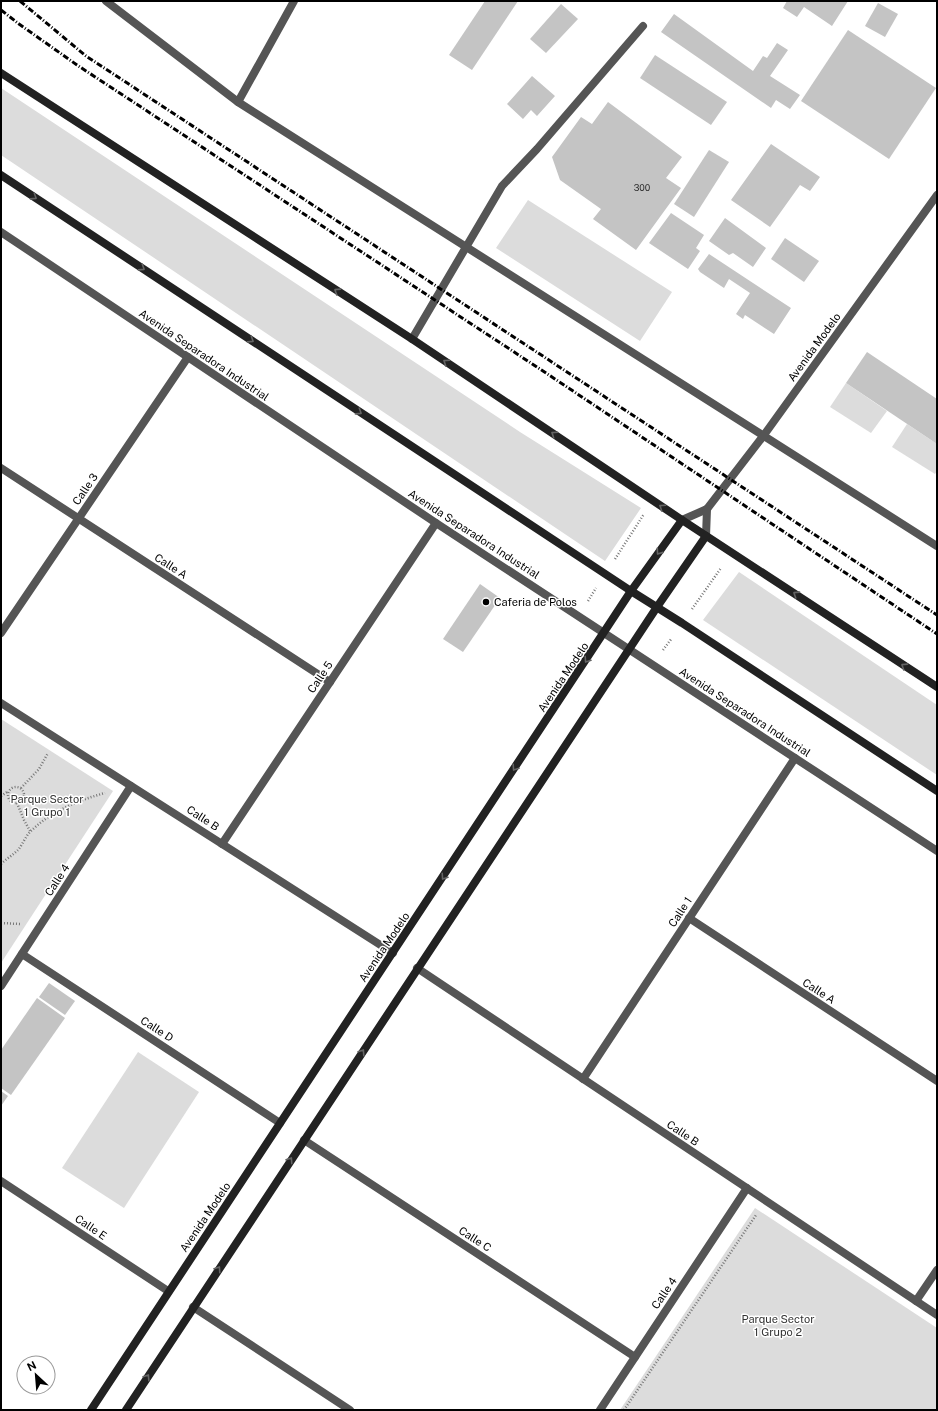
<svg xmlns="http://www.w3.org/2000/svg" width="938" height="1411" viewBox="0 0 938 1411" font-family="'Public Sans',sans-serif">
	<style>
		.green { fill: #dcdcdc }
		.building { fill: #c4c4c4 }
		.lines { fill: none; stroke-linecap: round; stroke-linejoin: round }
		.path { stroke: #777; stroke-width: 2.5; stroke-dasharray: 1 2; stroke-linecap: butt }
		.lane { stroke: #555; stroke-width: 8 }
		.street { stroke: #555; stroke-width: 8 }
		.secondary { stroke: #222; stroke-width: 8 }
		.rail { stroke: #000; stroke-width: 3; stroke-dasharray: 6 2 1 2; stroke-linecap: butt }
		.oneway { stroke: #646464 }
		.poi-dot { fill: #000; stroke: #fff; stroke-width: 1.5 }
		.labels { text-anchor: middle; stroke-width: 3; stroke-linejoin: round; paint-order: stroke }
		.number-label { font-size: 9px; fill: #313131 }
		.street-label { font-size: 11px; fill: #000; stroke: #fff }
		.poi-label { font-size: 11px; fill: #000; stroke: #fff; text-anchor: start }
		.park-label { font-size: 11px; fill: #333; stroke: #fff }
	</style>
	<rect width="100%" height="100%" fill="#fff"/>
	<g class="green">
		<polygon points="1,88 520,432 641,508 605,561 1,155"/>
		<polygon points="528,200 672,292 640,341 496,248"/>
		<polygon points="846,383 887,411 871,433 830,407"/>
		<polygon points="907,424 937,444 937,471 935,474 892,447"/>
		<polygon points="739,572 937,705 937,775 703,620"/>
		<polygon points="1,719 113,791 1,963"/>
		<polygon points="138,1052 199,1092 124,1208 62,1168"/>
		<polygon points="755,1208 937,1328 937,1410 620,1410"/>
	</g>
	<g class="building">
		<polygon points="485,1 518,1 472,70 449,55"/>
		<polygon points="787,1 848,1 832,26 804,7 797,17 783,8"/>
		<polygon points="878,3 898,14 885,37 865,26"/>
		<polygon points="561,4 578,19 546,53 530,39"/>
		<polygon points="674,14 753,71 763,56 767,58 777,43 788,50 770,76 800,95 790,109 776,100 771,108 661,32"/>
		<polygon points="848,30 936,88 889,159 801,101"/>
		<polygon points="655,55 727,102 711,125 640,78"/>
		<polygon points="532,76 555,96 537,116 531,110 523,119 507,104"/>
		<polygon points="608,102 682,157 666,178 681,188 636,250 593,219 601,209 560,180 552,157 581,117 592,124"/>
		<polygon points="771,144 820,177 810,191 800,185 770,227 731,200"/>
		<polygon points="709,150 729,162 694,217 674,204"/>
		<polygon points="671,213 704,235 696,248 700,251 688,269 649,243"/>
		<polygon points="725,218 766,248 753,267 733,253 729,255 709,241"/>
		<polygon points="785,238 819,261 804,282 771,259"/>
		<polygon points="709,254 791,308 774,334 745,315 743,319 736,314 750,293 729,279 724,288 700,272 698,269"/>
		<polygon points="867,352 937,399 937,444 846,383"/>
		<polygon points="480,584 500,598 463,652 443,639"/>
		<polygon points="49,983 75,1001 65,1015 39,997"/>
		<polygon points="37,998 65,1018 11,1095 1,1088 1,1050"/>
		<polygon points="1,1091 8,1096 1,1106"/>
	</g>
	<g class="lines">
		<g class="path">
			<polyline points="615,559 644,514"/>
			<polyline points="588,601 596,588"/>
			<polyline points="692,609 721,568"/>
			<polyline points="663,650 672,638"/>
			<circle cx="16" cy="795" r="8"/>
			<polyline points="21,788 39,769 48,753"/>
			<polyline points="1,796 7,792"/>
			<polyline points="17,803 24,820 30,831"/>
			<path d="M 1,864 C 6,859 13,855 18,850 C 23,844 26,835 32,830 C 52,811 79,800 105,793"/>
			<polyline points="1,923 20,924"/>
			<polyline points="624,1410 756,1215"/>
		</g>
		<polyline class="lane" points="412,339 502,186 537,149 643,26"/>
		<g class="street">
			<polyline points="106,1 238,102 937,546"/>
			<polyline points="238,102 294,1"/>
			<polyline points="1,232 436,523 937,851"/>
			<polyline points="1,468 330,682"/>
			<polyline points="682,520 707,509 764,435 937,195"/>
			<polyline points="706,536 707,509"/>
			<polyline points="1,633 188,357"/>
			<polyline points="1,703 393,953"/>
			<polyline points="222,844 436,523"/>
			<polyline points="689,918 937,1081"/>
			<polyline points="22,954 280,1123"/>
			<polyline points="417,968 937,1315"/>
			<polyline points="1,986 131,786"/>
			<polyline points="583,1079 795,758"/>
			<polyline points="304,1140 635,1357"/>
			<polyline points="1,1181 168,1291"/>
			<polyline points="916,1301 937,1270"/>
			<polyline points="193,1307 350,1410"/>
			<polyline points="600,1410 747,1188"/>
		</g>
		<g class="secondary">
			<polyline points="1,73 412,339 682,520 937,687"/>
			<polyline points="1,175 631,591 682,623 937,791"/>
			<polyline points="91,1410 631,591 682,520"/>
			<polyline points="126,1410 657,607 706,536"/>
		</g>
		<g class="rail">
			<polyline points="20,1 86,56 937,615"/>
			<polyline points="1,10 19,24 77,65 543,371 937,634"/>
		</g>
	</g>
	<defs><path id="oneway-chevron" d="M-2-3.5L2.5 0L-2 3.5" fill="none" stroke-width="1.6" stroke-linecap="round" stroke-linejoin="round"/></defs>
	<g class="oneway">
		<use href="#oneway-chevron" transform="translate(34 197) rotate(33)"/>
		<use href="#oneway-chevron" transform="translate(142 268) rotate(33)"/>
		<use href="#oneway-chevron" transform="translate(337 291) rotate(-147)"/>
		<use href="#oneway-chevron" transform="translate(251 340) rotate(33)"/>
		<use href="#oneway-chevron" transform="translate(446 362) rotate(-146)"/>
		<use href="#oneway-chevron" transform="translate(359 412) rotate(33)"/>
		<use href="#oneway-chevron" transform="translate(554 434) rotate(-146)"/>
		<use href="#oneway-chevron" transform="translate(662 507) rotate(-146)"/>
		<use href="#oneway-chevron" transform="translate(659 552) rotate(125)"/>
		<use href="#oneway-chevron" transform="translate(796 594) rotate(-147)"/>
		<use href="#oneway-chevron" transform="translate(587 660) rotate(124)"/>
		<use href="#oneway-chevron" transform="translate(904 666) rotate(-147)"/>
		<use href="#oneway-chevron" transform="translate(515 768) rotate(124)"/>
		<use href="#oneway-chevron" transform="translate(444 877) rotate(124)"/>
		<use href="#oneway-chevron" transform="translate(362 1052) rotate(-56)"/>
		<use href="#oneway-chevron" transform="translate(290 1160) rotate(-56)"/>
		<use href="#oneway-chevron" transform="translate(218 1269) rotate(-56)"/>
		<use href="#oneway-chevron" transform="translate(147 1377) rotate(-57)"/>
	</g>
	<circle class="poi-dot" cx="486" cy="602" r="4"/>
	<g class="labels">
		<g class="number-label">
			<text x="642" y="191">300</text>
		</g>
		<g class="street-label">
			<text transform="translate(814 347) rotate(-54)" y="4">Avenida Modelo</text>
			<text transform="translate(204 355) rotate(34)" y="4">Avenida Separadora Industrial</text>
			<text transform="translate(85 489) rotate(-56)" y="4">Calle 3</text>
			<text transform="translate(474 534) rotate(33)" y="4">Avenida Separadora Industrial</text>
			<text transform="translate(171 566) rotate(33)" y="4">Calle A</text>
			<text transform="translate(320 677) rotate(-56)" y="4">Calle 5</text>
			<text transform="translate(563 677) rotate(-56)" y="4">Avenida Modelo</text>
			<text transform="translate(745 712) rotate(33)" y="4">Avenida Separadora Industrial</text>
			<text transform="translate(203 818) rotate(33)" y="4">Calle B</text>
			<text transform="translate(57 880) rotate(-57)" y="4">Calle 4</text>
			<text transform="translate(680 912) rotate(-57)" y="4">Calle 1</text>
			<text transform="translate(384 947) rotate(-56)" y="4">Avenida Modelo</text>
			<text transform="translate(819 991) rotate(33)" y="4">Calle A</text>
			<text transform="translate(157 1029) rotate(33)" y="4">Calle D</text>
			<text transform="translate(683 1133) rotate(34)" y="4">Calle B</text>
			<text transform="translate(205 1217) rotate(-56)" y="4">Avenida Modelo</text>
			<text transform="translate(91 1227) rotate(34)" y="4">Calle E</text>
			<text transform="translate(475 1239) rotate(33)" y="4">Calle C</text>
			<text transform="translate(664 1293) rotate(-56)" y="4">Calle 4</text>
		</g>
		<g class="poi-label">
			<text x="494" y="606">Caferia de Polos</text>
		</g>
		<g class="park-label">
			<text x="47" y="803">Parque Sector<tspan x="47" dy="13">1 Grupo 1</tspan></text>
			<text x="778" y="1323">Parque Sector<tspan x="778" dy="13">1 Grupo 2</tspan></text>
		</g>
	</g>
	<rect width="938" height="1411" fill="none" stroke="#000000" stroke-width="4"/>
	<g transform="translate(36 1375) rotate(334)"><circle r="19" fill="#ffffff" stroke="#999999"/>
	<path d="M0-3L7 15L0 10L-7 15Z" fill="#000000"/>
	<text y="-6" font-size="11" font-weight="bold" text-anchor="middle" fill="#000000">N</text>
	</g>
</svg>
